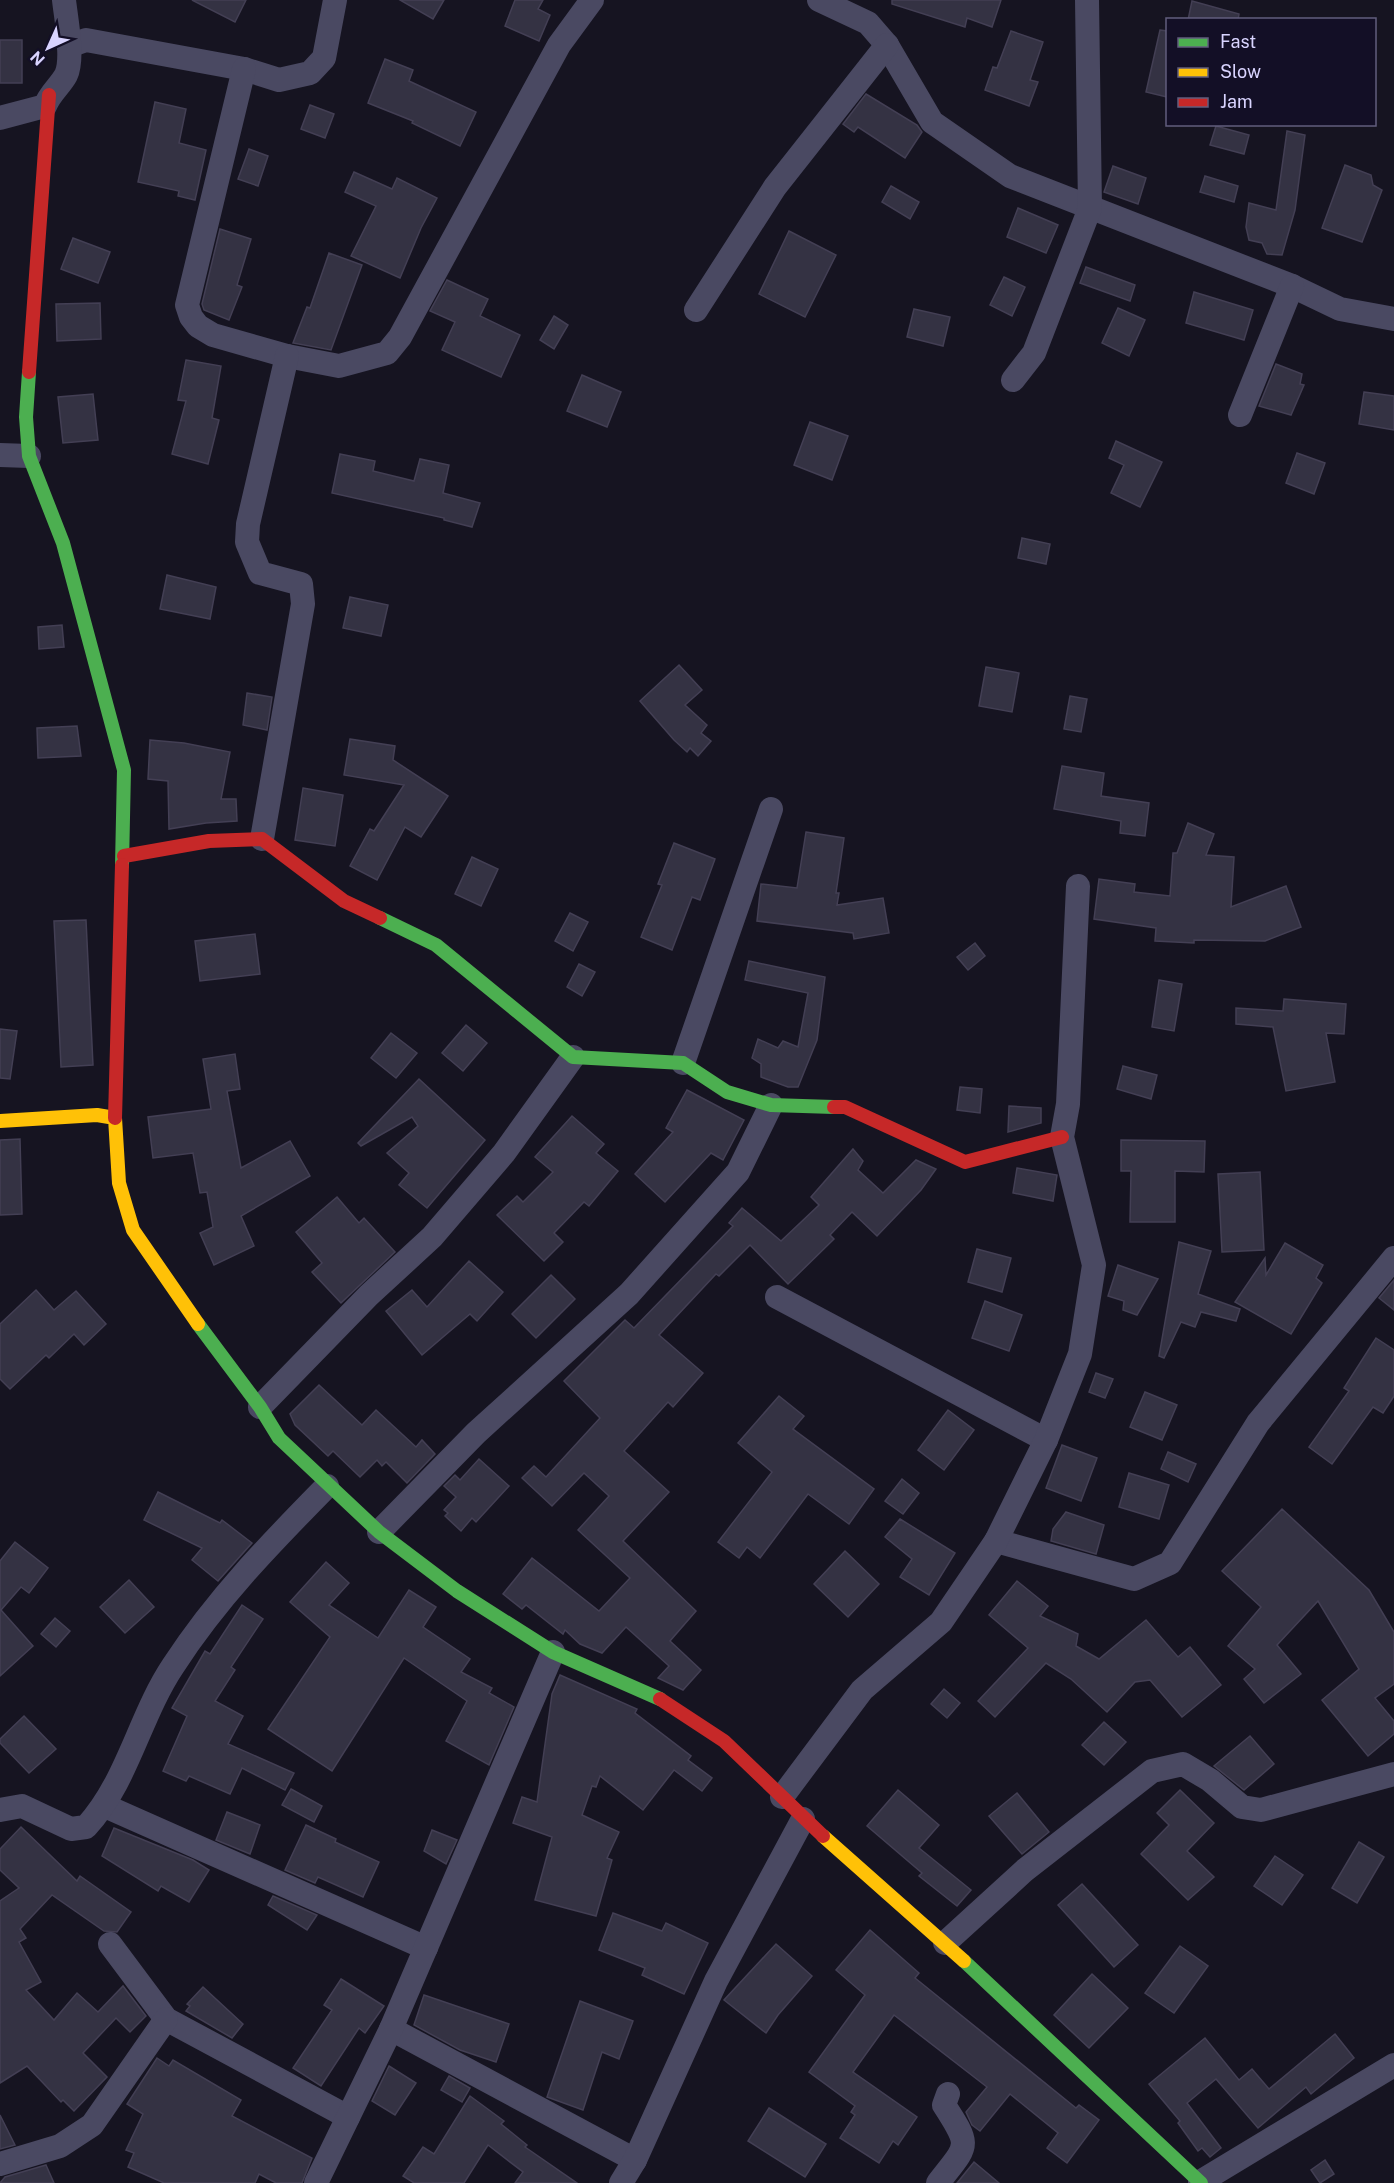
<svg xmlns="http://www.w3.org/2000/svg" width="1394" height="2183" viewBox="0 0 1394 2183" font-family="'Public Sans',sans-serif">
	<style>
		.building { fill: #343243; stroke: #433f54; stroke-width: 1.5 }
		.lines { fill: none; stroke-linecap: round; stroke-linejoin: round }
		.street { stroke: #4a4962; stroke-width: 24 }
		.fast { stroke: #4caf50; stroke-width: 14 }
		.slow { stroke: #ffc107; stroke-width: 14 }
		.jam { stroke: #c62828; stroke-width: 14 }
	</style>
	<rect width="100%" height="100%" fill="#161421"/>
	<g class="building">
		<polygon points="192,0 246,0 235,22"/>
		<polygon points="400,0 444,0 433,19"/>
		<polygon points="515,0 543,0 538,9 550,15 539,41 505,26"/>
		<polygon points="892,0 1001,0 992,27 967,18 965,27 892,4"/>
		<polygon points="1192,1 1239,14 1238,20 1188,20"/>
		<polygon points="1160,30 1167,31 1167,97 1146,92"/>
		<polygon points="1011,31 1043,42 1030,80 1038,82 1029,106 985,90 993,67 997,68"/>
		<rect x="0" y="40" width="22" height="43"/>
		<polygon points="385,59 413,70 409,81 476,112 460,146 412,123 413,121 368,103"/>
		<polygon points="866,94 917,125 922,132 905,158 858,127 854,132 843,124"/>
		<polygon points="155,102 186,109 179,143 206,150 195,200 178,196 179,191 138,182"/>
		<polygon points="310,105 334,114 325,138 301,129"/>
		<polygon points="1216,126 1249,135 1244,154 1210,145"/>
		<polygon points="1287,131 1305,135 1295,210 1282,255 1267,254 1262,243 1249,240 1246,227 1249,203 1276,210"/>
		<polygon points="249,149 268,156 258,186 238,179"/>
		<polygon points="1345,165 1371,175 1373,185 1382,190 1362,242 1322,228"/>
		<polygon points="1113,166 1146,178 1138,204 1104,192"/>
		<polygon points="354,172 392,189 397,178 437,198 421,228 400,278 351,256 376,206 345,192"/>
		<polygon points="1205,176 1238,186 1234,202 1200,192"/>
		<polygon points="891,186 919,202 910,219 882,202"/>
		<polygon points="1018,208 1058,225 1046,253 1007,237"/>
		<polygon points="220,229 251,239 237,285 242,287 229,320 204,310 202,304"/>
		<polygon points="789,231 836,255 805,317 759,294"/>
		<polygon points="73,238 110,252 98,283 61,269"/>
		<polygon points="329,253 362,265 331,350 293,343 307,307 310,308"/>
		<polygon points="1086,267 1135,285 1130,301 1080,283"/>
		<polygon points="1004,277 1025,287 1012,316 990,305"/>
		<polygon points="447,280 488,299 480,316 520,335 501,377 442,350 455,322 430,311"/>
		<polygon points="1194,292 1253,310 1244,340 1186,323"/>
		<polygon points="100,303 101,339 57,341 56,304"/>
		<polygon points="1118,308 1145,320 1129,356 1102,343"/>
		<polygon points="914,309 950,317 943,346 907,337"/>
		<polygon points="554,316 568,325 554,349 540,340"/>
		<polygon points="186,360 221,366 212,418 219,420 208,464 172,454 186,401 178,400"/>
		<polygon points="1276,364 1302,374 1300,384 1304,385 1291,415 1259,406"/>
		<polygon points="582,375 621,392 607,427 567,411"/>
		<polygon points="1364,392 1394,396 1394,430 1359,424"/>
		<polygon points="93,394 98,440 63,443 58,397"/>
		<polygon points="810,422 848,436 832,480 794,465"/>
		<polygon points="1116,441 1162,462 1140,507 1111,493 1124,465 1109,458"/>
		<polygon points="1297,453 1325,463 1314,494 1286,483"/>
		<polygon points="340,454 375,461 373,471 414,481 420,459 449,465 443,493 480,503 472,527 444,520 444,518 332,493"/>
		<polygon points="1022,538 1050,544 1046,564 1018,558"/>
		<polygon points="167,575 216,587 210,619 160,609"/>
		<polygon points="350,597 388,605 381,636 343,628"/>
		<polygon points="62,625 64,647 39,649 38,627"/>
		<polygon points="679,665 702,690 685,705 707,725 701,733 711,741 698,756 690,748 687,752 674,740 640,701"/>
		<polygon points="986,667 1019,673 1012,712 979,706"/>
		<polygon points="247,693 272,697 267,730 243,725"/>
		<polygon points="1070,696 1087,699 1081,732 1064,729"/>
		<polygon points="77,726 81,756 38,758 37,728"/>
		<polygon points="350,739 395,746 393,760 448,796 421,837 405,827 377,880 350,866 370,829 374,831 404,785 344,775"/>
		<polygon points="150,740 184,743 230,752 221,799 236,799 237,821 206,823 169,829 168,781 148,779"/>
		<polygon points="1062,766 1104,773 1101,796 1149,803 1145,836 1120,833 1121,821 1054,809"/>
		<polygon points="303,788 343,795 335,846 295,840"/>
		<polygon points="1188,823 1214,834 1206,855 1234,857 1231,907 1286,886 1301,927 1265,941 1194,940 1194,943 1155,941 1156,928 1094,919 1099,879 1135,884 1134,892 1170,896 1173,853 1177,853"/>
		<polygon points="806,832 844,838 836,893 839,893 837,905 883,898 889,933 854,939 853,933 757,921 761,884 797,888"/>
		<polygon points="674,843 715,859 700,900 692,897 672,950 641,937 662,885 658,884"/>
		<polygon points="472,857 498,869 481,906 455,894"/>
		<polygon points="570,913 588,922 573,951 555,941"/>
		<polygon points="86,920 93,1065 61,1067 54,921"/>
		<polygon points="255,934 260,974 200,981 195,941"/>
		<polygon points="975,943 985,956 968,970 957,957"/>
		<polygon points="749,961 825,977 817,1040 798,1087 788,1087 761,1077 761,1064 752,1058 758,1039 778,1048 783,1041 798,1047 808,993 745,980"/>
		<polygon points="579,964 595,972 582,996 567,987"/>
		<polygon points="1159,980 1182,984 1174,1031 1152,1027"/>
		<polygon points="1284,999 1346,1004 1344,1034 1326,1033 1335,1082 1286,1091 1273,1027 1236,1024 1236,1008 1283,1011"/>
		<polygon points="466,1025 487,1043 463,1071 442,1053"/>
		<polygon points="0,1029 17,1031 10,1079 0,1078"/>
		<polygon points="391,1033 417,1053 396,1078 371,1058"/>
		<polygon points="235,1054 240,1089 227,1091 241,1168 290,1141 310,1176 241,1216 254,1246 214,1265 200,1233 213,1227 207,1192 200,1193 193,1153 153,1158 148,1117 211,1109 203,1059"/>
		<polygon points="1123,1066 1157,1075 1151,1099 1117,1089"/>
		<polygon points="419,1079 485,1140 427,1208 399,1185 409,1173 387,1153 418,1126 412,1117 361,1146 358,1143"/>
		<polygon points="960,1087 982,1089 980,1113 957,1110"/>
		<polygon points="687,1090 744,1120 723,1160 711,1153 665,1202 635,1174 673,1132 666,1128"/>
		<polygon points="1009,1106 1041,1108 1041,1123 1008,1132"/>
		<polygon points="572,1116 604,1144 596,1153 618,1171 589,1206 584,1202 554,1233 563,1242 544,1261 497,1215 517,1196 523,1202 553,1172 535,1157"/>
		<polygon points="20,1139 22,1214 0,1215 0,1140"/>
		<polygon points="1121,1140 1205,1141 1204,1172 1175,1171 1175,1222 1130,1222 1131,1171 1121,1171"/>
		<polygon points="853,1149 863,1161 858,1170 883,1193 916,1160 936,1169 921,1190 877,1236 852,1212 830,1235 834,1239 788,1284 750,1245 719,1276 716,1274 659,1335 703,1373 673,1407 668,1402 624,1451 669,1492 623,1541 696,1611 670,1641 701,1670 683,1690 658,1678 669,1666 626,1627 602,1653 580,1644 565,1630 563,1634 526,1605 522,1609 503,1594 532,1558 599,1611 630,1578 578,1530 609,1496 584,1473 552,1506 522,1478 534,1466 546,1477 600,1418 564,1381 625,1320 634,1328 733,1226 729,1223 742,1208 781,1241 819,1205 811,1197"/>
		<polygon points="1017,1168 1057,1175 1053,1201 1013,1193"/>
		<polygon points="1260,1172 1264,1250 1222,1252 1218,1174"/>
		<polygon points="337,1197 359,1223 364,1218 395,1252 341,1303 312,1272 322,1263 296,1232"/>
		<polygon points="1179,1242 1211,1251 1198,1294 1240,1309 1236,1321 1201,1312 1195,1327 1181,1322 1164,1358 1159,1356"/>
		<polygon points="1285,1243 1323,1265 1316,1278 1322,1283 1291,1334 1235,1302 1265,1258 1266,1275"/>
		<polygon points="977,1249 1011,1258 1002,1292 968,1282"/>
		<polygon points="469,1261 503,1292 477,1321 470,1314 422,1355 386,1311 412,1290 427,1307"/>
		<polygon points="1118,1265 1158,1279 1137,1315 1123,1310 1124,1301 1108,1296"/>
		<polygon points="551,1275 575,1299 536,1338 512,1314"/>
		<polygon points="1394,1280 1394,1310 1379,1298"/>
		<polygon points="36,1290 54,1310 76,1291 106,1324 84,1345 74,1334 49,1358 46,1355 10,1389 0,1379 0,1324"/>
		<polygon points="985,1301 1022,1315 1009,1351 972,1338"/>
		<polygon points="1376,1338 1394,1350 1394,1396 1383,1413 1373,1407 1332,1464 1309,1447 1349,1391 1344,1388"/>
		<polygon points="1096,1373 1113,1379 1105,1398 1089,1392"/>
		<polygon points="319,1385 362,1425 376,1410 416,1447 422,1440 435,1454 407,1483 386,1462 382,1466 377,1460 360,1477 333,1451 328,1456 295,1425 290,1414"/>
		<polygon points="1145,1392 1177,1405 1162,1440 1130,1427"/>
		<polygon points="779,1396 804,1416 793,1429 874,1489 849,1524 808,1494 760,1558 747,1547 739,1558 718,1542 772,1472 738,1443"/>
		<polygon points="948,1410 974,1430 944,1470 918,1450"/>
		<polygon points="1062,1445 1097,1458 1081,1501 1046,1488"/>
		<polygon points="1168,1452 1196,1464 1188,1482 1161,1469"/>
		<polygon points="479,1459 509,1486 476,1522 472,1518 461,1531 445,1516 448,1513 444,1510 456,1497 444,1486 455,1475 460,1480"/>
		<polygon points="1129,1473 1169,1485 1159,1519 1119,1507"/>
		<polygon points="902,1479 919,1493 903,1514 885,1501"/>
		<polygon points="158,1492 220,1523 222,1520 252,1543 218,1581 192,1560 202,1548 144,1520"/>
		<polygon points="1282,1509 1369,1590 1394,1632 1394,1684 1375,1698 1394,1721 1394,1734 1368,1756 1322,1700 1359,1669 1318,1601 1277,1645 1301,1674 1264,1703 1244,1679 1255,1669 1228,1646 1261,1607 1222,1571"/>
		<polygon points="1066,1512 1104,1525 1096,1554 1051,1541 1053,1529"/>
		<polygon points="900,1519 955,1553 929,1595 900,1577 912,1559 885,1537"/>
		<polygon points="15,1542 48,1568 29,1593 21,1587 1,1610 33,1646 0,1676 0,1561"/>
		<polygon points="845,1551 879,1584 848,1617 814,1584"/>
		<polygon points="326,1562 349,1583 329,1605 378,1638 409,1590 436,1607 423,1627 470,1659 461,1672 492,1688 489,1693 514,1707 489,1765 446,1741 467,1701 404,1658 332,1771 268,1729 330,1637 290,1602"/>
		<polygon points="129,1580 154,1607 125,1633 100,1607"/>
		<polygon points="1017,1581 1048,1606 1040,1616 1078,1634 1076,1646 1099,1659 1146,1620 1178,1657 1190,1647 1221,1685 1182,1717 1150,1680 1135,1682 1107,1712 1071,1679 1046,1663 995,1717 978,1701 1028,1648 989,1615"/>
		<polygon points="242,1605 263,1619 231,1667 235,1670 215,1701 243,1716 228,1744 294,1773 285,1790 242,1768 230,1794 189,1776 186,1781 163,1771 187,1716 172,1708 205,1651 210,1654"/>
		<polygon points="55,1618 70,1631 56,1647 41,1634"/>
		<polygon points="560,1675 637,1709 635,1713 691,1756 688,1760 712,1778 702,1791 674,1770 643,1810 600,1776 596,1787 592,1786 582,1815 619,1832 607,1858 612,1860 596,1916 535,1900 552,1837 513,1823 522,1797 537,1802 552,1694"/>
		<polygon points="944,1689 960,1703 947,1718 931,1704"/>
		<polygon points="24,1716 56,1749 29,1773 0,1743 0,1739"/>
		<polygon points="1104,1722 1126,1742 1104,1765 1082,1745"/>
		<polygon points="1250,1736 1274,1764 1244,1790 1214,1766"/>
		<polygon points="291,1789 322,1806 314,1822 282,1805"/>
		<polygon points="898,1790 939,1825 919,1848 971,1890 957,1906 919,1876 922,1873 867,1826"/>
		<polygon points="1180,1790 1214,1823 1187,1851 1214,1877 1188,1900 1141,1854 1169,1825 1157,1813"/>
		<polygon points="1017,1793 1049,1832 1022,1854 989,1816"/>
		<polygon points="227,1812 260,1825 250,1854 216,1840"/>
		<polygon points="306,1825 336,1839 335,1842 379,1862 363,1897 318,1877 315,1883 285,1870"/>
		<polygon points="21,1827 77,1881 80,1876 131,1912 117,1932 104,1931 52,1895 20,1929 26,1938 19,1942 41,1982 26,1990 54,2020 77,1993 98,2012 123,1986 146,2016 130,2032 116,2018 83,2053 107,2077 74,2111 63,2100 61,2102 27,2066 0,2083 0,1901 19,1888 0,1870 0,1849"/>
		<polygon points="114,1828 193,1860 209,1870 189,1902 161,1886 158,1891 102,1856"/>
		<polygon points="432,1830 457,1840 446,1864 424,1851"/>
		<polygon points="1359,1842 1384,1857 1357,1903 1332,1888"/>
		<polygon points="1275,1856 1303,1875 1282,1905 1254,1886"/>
		<polygon points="1082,1884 1138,1945 1114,1967 1058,1905"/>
		<polygon points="273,1896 317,1915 307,1930 268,1905"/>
		<polygon points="613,1913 662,1931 666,1923 708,1943 684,1994 642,1975 645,1968 599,1950"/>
		<polygon points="870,1930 919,1973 915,1978 1076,2108 1079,2105 1099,2120 1067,2163 1047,2148 1058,2133 1010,2094 980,2131 972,2125 966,2112 987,2087 894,2015 853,2072 917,2117 898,2145 893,2141 879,2163 840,2138 855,2115 851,2112 855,2106 809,2072 865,1995 836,1970"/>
		<polygon points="776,1944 812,1976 778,2015 766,2033 724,2000"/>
		<polygon points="1180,1946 1208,1966 1174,2013 1145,1993"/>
		<polygon points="1092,1974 1128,2008 1089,2048 1054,2015"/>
		<polygon points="341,1979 384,2006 365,2033 359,2028 321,2086 293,2068 332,2010 324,2005"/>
		<polygon points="203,1987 243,2024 232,2038 186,2011 190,2006 187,2004"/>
		<polygon points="424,1995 509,2024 496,2062 460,2050 414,2025"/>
		<polygon points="580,2001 633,2021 619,2059 602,2052 583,2110 547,2097"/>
		<polygon points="1335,2034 1354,2058 1311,2094 1306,2087 1258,2128 1216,2079 1187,2103 1221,2148 1210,2157 1202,2148 1198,2151 1178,2123 1180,2121 1149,2084 1205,2038 1239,2080 1252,2069 1269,2089"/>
		<polygon points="157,2058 169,2066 173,2060 241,2100 232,2116 312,2158 302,2183 276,2183 259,2174 255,2183 164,2183 128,2167 134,2153 126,2150 143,2114 127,2104"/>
		<polygon points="389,2066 416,2083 395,2115 372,2101"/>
		<polygon points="449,2076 470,2088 462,2102 441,2090"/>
		<polygon points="470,2096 504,2121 501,2124 527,2145 525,2147 577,2183 515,2183 523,2172 488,2145 464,2183 414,2183 403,2176 423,2147 434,2154"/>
		<polygon points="769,2108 826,2144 805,2177 748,2141"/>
		<polygon points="0,2115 15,2145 0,2149"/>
		<polygon points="1325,2160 1334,2174 1320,2183 1311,2170"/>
		<polygon points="974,2162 999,2183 957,2183"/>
		<polygon points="46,2165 54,2183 0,2183 5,2177"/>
	</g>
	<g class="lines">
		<g class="street">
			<polyline points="819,0 868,23 887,45 932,122 1010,176 1292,286 1340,309 1394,319"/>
			<polyline points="69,46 86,40 244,69 279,80 310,73 324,58 335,0"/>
			<polyline points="244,69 187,305 191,317 198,326 213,335 287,356 339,366 387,353 400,337 559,45 592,0"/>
			<path d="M 0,118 L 45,106 C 50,93 60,86 66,75 C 74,58 66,19 64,0"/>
			<polyline points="696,310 775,187 887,45"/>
			<polyline points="1013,380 1034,353 1090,208 1087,0"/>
			<polyline points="1240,415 1292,286"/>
			<polyline points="0,455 29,456"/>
			<polyline points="262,839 303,604 301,584 260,573 247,542 248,524 287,356"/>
			<polyline points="683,1063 771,809"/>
			<polyline points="777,1297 1046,1440"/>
			<polyline points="260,1407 369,1295 432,1237 504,1153 573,1057"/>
			<polyline points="379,1532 476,1433 629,1294 738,1172 771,1105"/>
			<polyline points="996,1541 1134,1579 1170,1563 1258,1423 1394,1258"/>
			<polyline points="782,1797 862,1690 941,1622 996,1541 1046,1440 1080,1354 1094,1265 1062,1137 1068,1104 1078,886"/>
			<polyline points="105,1806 426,1948"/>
			<path d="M 0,1810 L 22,1806 L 71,1829 L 86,1827 C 128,1781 139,1717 173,1666 C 217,1598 271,1543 327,1486"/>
			<polyline points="945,1943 1025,1870 1152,1771 1183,1764 1210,1780 1242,1807 1261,1810 1394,1774"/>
			<polyline points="110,1944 166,2019 348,2117"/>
			<polyline points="391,2029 635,2160"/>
			<polyline points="0,2164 60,2146 92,2125 166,2019"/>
			<polyline points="1200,2182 1394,2065"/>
			<polyline points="316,2183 391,2029 553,1652"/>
			<polyline points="621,2183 635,2160 716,1981 803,1819"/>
			<path d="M 938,2183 C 968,2144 972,2148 944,2105 L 948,2094"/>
		</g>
		<g class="fast">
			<polyline points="29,372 26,417 29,456 63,543 124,770 122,865"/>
			<polyline points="380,918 436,945 573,1057 683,1063 727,1092 771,1105 834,1107"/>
			<polyline points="198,1324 260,1407 279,1438 379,1532 457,1591 553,1652 660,1699"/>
			<polyline points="964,1961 1201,2183"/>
		</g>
		<g class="slow">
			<polyline points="0,1121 97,1115 115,1118 119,1183 133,1230 198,1324"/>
			<polyline points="823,1836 964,1961"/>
		</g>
		<g class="jam">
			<polyline points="29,372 49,95"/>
			<polyline points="124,856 209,841 262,839 344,901 380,918"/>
			<polyline points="834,1107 845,1107 965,1162 1062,1137"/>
			<polyline points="115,1118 122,865"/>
			<polyline points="660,1699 724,1741 823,1836"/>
		</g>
	</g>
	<rect x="1166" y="18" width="210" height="108" fill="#130f26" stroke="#625e7d" stroke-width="1.5"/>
	<rect x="1178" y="38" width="30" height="9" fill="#4caf50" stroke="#625e7d" stroke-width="1.5"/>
	<text x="1220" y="48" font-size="18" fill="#d9d4ff">Fast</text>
	<rect x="1178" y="68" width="30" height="9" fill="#ffc107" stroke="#625e7d" stroke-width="1.5"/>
	<text x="1220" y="78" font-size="18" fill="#d9d4ff">Slow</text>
	<rect x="1178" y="98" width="30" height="9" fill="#c62828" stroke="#625e7d" stroke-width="1.5"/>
	<text x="1220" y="108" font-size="18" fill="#d9d4ff">Jam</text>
	<g transform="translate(48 48) rotate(225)" stroke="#130f26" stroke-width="4.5" paint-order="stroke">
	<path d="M0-4.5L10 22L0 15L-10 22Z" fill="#d9d4ff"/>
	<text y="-9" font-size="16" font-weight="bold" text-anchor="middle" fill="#d9d4ff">N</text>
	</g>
</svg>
